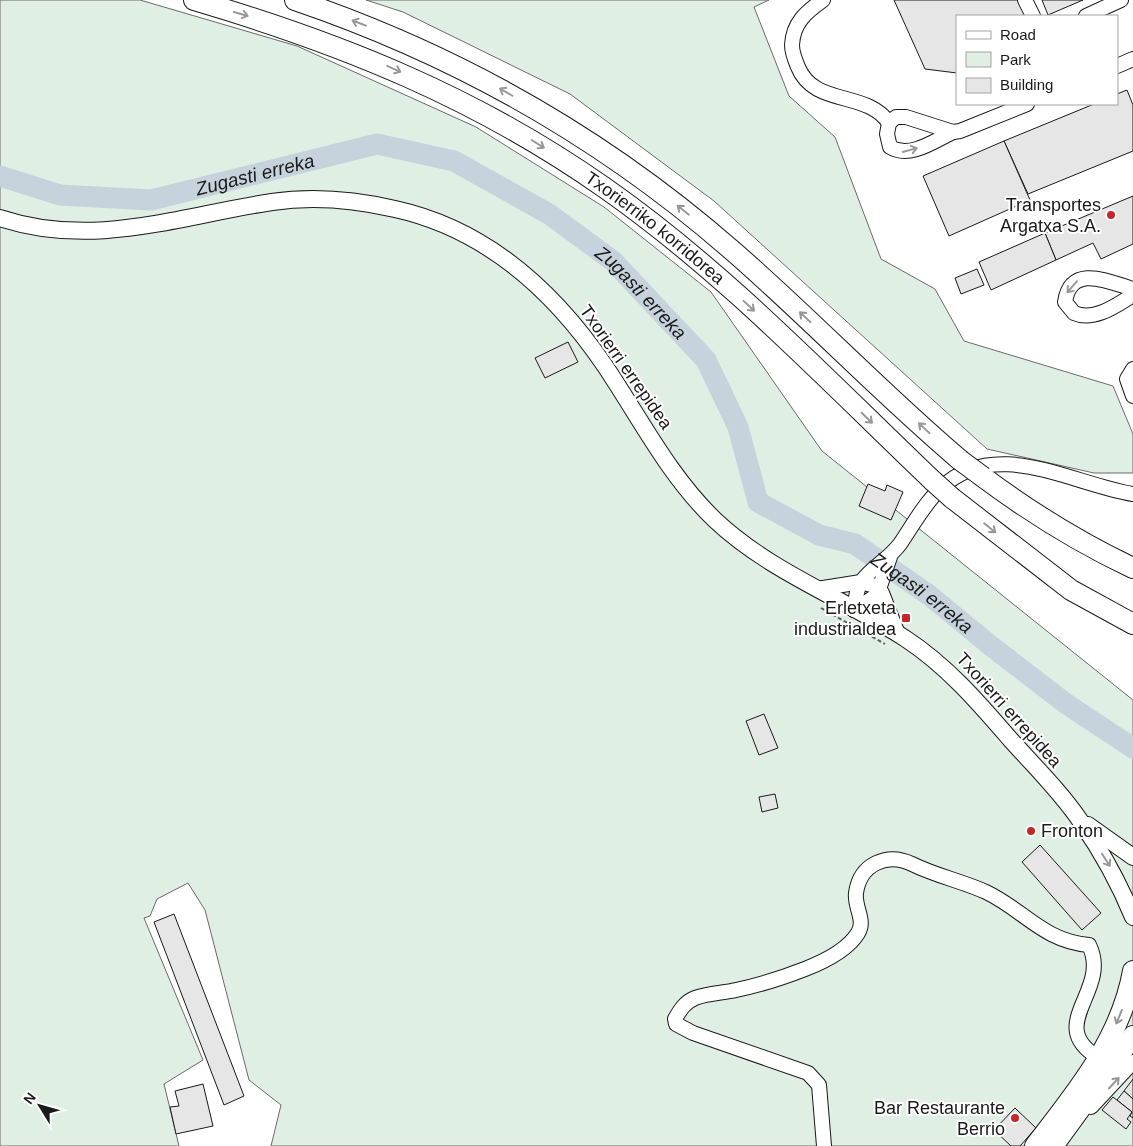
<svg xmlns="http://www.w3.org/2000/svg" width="1133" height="1146" viewBox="0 0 1133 1146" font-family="Helvetica,sans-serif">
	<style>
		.green { fill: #e0efe3; stroke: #6a6a6a }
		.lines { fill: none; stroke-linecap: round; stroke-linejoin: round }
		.river { stroke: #c6d2dc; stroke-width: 21 }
		.building { fill: #e6e6e6; stroke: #1a1a1a }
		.minor-casing { stroke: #1a1a1a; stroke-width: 16 }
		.major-casing { stroke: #1a1a1a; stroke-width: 18 }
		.highway-casing { stroke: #1a1a1a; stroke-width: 22 }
		.path { stroke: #5f5f5f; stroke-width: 2; stroke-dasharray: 4 2.5; stroke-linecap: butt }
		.minor { stroke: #fff; stroke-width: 14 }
		.major { stroke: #fff; stroke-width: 16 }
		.highway { stroke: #fff; stroke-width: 20 }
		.highway-bridge-casing { stroke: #1a1a1a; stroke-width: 22; stroke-linecap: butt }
		.highway-bridge { stroke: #fff; stroke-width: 20 }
		.oneway { stroke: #989898 }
		.poi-dot { fill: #c62828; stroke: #fff; stroke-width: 2 }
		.labels { text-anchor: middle; stroke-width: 4; stroke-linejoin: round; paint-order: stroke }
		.poi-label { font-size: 18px; fill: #1a1a1a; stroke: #fff; text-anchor: end }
		.street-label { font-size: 18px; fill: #1a1a1a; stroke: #fff }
		.water-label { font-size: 19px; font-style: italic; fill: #1a1a1a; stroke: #fff }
	</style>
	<rect width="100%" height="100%" fill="#fff"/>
	<g class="green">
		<polygon points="0,0 140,0 297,46 476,127 604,207 711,292 822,451 1133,700 1133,1146 271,1146 281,1105 249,1080 205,910 188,883 157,899 150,916 144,918 203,1060 164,1084 179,1146 0,1146"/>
		<polygon points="366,0 769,0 754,7 789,96 835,137 881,259 935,289 964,341 1113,386 1133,434 1133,473 1094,473 987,449 714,201 570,94 403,12"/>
	</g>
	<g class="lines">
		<path class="river" id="s1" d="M 0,176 L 60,195 L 151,200 L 377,144 L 454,161 L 549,214 L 613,261 L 706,360 L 738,427 L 758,502 L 819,535 L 855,544 L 929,595 L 991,646 L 1065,703 L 1133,748"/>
	</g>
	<g class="building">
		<polygon points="894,0 1019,0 1026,16 957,16 957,73 925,69"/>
		<polygon points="1042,0 1083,0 1048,15"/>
		<polygon points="1127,90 1133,105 1133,151 1028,194 1004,141 1094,104 1117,104 1117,94"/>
		<polygon points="1004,141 1030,200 949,236 923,176"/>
		<polygon points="1133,196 1133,244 1101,259 1093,243 1056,260 1045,233"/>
		<polygon points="1045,233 1056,260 991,290 979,262"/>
		<polygon points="977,269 984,285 961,294 955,278"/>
		<polygon points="568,342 578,362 545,378 535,358"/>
		<polygon points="868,484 885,491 887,485 903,492 891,520 859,506"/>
		<polygon points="764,714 778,748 759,755 746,721"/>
		<polygon points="775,794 778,808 762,812 759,797"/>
		<polygon points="1040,845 1101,913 1082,930 1022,862"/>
		<polygon points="174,914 244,1096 224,1105 154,922"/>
		<polygon points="1133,1079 1133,1099 1124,1091"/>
		<polygon points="203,1084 213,1126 176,1134 170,1107 179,1106 175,1091"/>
		<polygon points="1124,1091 1133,1099 1133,1118 1130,1116 1132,1112 1117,1100"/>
		<polygon points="1113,1097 1132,1112 1127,1119 1131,1122 1126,1129 1102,1110"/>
		<polygon points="1015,1108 1036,1128 1020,1146 1011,1146 994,1130"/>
	</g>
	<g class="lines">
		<defs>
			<g id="minor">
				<path d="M 823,0 C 806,12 793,23 792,45 C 792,53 795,60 798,67 C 814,107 867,90 889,123"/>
				<polyline points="1025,0 1033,16"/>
				<polyline points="1086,16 1121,0"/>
				<polyline points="1117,66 1133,59"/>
				<polyline points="889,123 896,117 906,117 953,132 960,131 1027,104"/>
				<path d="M 889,123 L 887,134 L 890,147 C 910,159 934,141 953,132"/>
				<path d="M 1133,289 C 1109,282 1071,263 1065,302 L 1074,313 C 1094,322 1117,305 1133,295"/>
				<polyline points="1133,369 1127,379 1133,396"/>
				<polyline points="817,589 861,582 875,586 882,593 898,634"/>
				<path d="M 854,610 C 856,601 856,588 862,581 C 872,567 888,560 900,544 C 913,525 924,504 941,488 C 996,436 1071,484 1133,494"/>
				<polyline points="854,610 877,595 890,557"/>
				<polyline points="1091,1107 1133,1062"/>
				<path d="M 824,1146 L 819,1085 L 808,1073 L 693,1033 L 676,1024 L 675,1019 C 680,1010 685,1002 695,998 C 708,993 723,993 736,990 C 760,985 782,978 805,969 C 823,962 847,951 858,933 C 866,920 854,907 856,893 C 860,864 887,852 912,864 C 936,876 962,881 986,892 C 1024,910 1043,941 1089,945 C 1112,991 1043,1025 1099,1058"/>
			</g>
			<g id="major">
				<path d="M 0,218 C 94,249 179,216 272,202 C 312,196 356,200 395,209 C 486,229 554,291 605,366 C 640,418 669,476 715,520 C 770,572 843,598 906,639 C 947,666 978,702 1010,739 C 1034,766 1061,792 1081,822 C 1102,852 1119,883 1133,917"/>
				<polyline points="1088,825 1133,857"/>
			</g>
			<g id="highway">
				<path id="s2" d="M 194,0 C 343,44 477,98 605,188 C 725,272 827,380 933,481"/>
				<path d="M 295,0 C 457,55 605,139 734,252 C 811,319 882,394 960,460"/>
				<path d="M 983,477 C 1030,512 1080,543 1133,568"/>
				<polyline points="952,498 1071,590 1133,624"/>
				<path d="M 1035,1146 C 1076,1093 1121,1039 1133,971"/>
				<polyline points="1053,1146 1133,1036"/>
			</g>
		</defs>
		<use href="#minor" class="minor-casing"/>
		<use href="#major" class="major-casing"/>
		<use href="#highway" class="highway-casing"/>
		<polyline class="path" points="821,608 885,644"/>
		<use href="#minor" class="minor"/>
		<use href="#major" class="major"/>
		<use href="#highway" class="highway"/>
		<defs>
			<g id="highway-bridge">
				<polyline points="960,460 983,477"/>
				<polyline points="933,481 952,498"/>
			</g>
		</defs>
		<use href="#highway-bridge" class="highway-bridge-casing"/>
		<use href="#highway-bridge" class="highway-bridge"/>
	</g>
	<defs><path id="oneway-shaft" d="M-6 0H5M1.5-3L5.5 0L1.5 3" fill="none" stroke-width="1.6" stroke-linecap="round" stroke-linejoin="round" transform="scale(1.25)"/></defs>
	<g class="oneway">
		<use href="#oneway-shaft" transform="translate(241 14) rotate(16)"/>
		<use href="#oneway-shaft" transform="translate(359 23) rotate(-159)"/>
		<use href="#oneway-shaft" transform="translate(394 69) rotate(24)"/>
		<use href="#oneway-shaft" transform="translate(506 92) rotate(-150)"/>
		<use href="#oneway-shaft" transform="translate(538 144) rotate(32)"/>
		<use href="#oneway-shaft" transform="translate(910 150) rotate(-15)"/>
		<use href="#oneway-shaft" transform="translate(683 210) rotate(-141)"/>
		<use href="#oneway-shaft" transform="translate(1072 287) rotate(131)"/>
		<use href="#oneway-shaft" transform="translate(749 306) rotate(43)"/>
		<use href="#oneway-shaft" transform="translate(805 317) rotate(-137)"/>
		<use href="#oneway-shaft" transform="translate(867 418) rotate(44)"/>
		<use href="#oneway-shaft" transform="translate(924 428) rotate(-137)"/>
		<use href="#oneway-shaft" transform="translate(990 528) rotate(39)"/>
		<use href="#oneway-shaft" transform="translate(1106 860) rotate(57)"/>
		<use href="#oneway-shaft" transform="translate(1119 1017) rotate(112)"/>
		<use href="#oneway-shaft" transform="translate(1114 1083) rotate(-47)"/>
	</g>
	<g class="poi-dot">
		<circle cx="1111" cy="215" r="5"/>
		<rect x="901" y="613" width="10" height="10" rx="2.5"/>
		<circle cx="1031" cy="831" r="5"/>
		<circle cx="1015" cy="1118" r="5"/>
	</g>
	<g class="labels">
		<g class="poi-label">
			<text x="1101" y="211">Transportes<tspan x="1101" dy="21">Argatxa S.A.</tspan></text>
			<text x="896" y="614">Erletxeta<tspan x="896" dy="21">industrialdea</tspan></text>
			<text x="1041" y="837" text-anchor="start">Fronton</text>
			<text x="1005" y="1114">Bar Restaurante<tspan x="1005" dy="21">Berrio</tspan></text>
		</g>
		<g class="street-label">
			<text dy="6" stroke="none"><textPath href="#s2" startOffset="518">Txorierriko korridorea</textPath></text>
			<text transform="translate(626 367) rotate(55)" y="6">Txorierri errepidea</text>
			<text transform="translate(1009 710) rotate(48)" y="6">Txorierri errepidea</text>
		</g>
		<g class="water-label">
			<text dy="7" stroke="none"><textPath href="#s1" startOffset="261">Zugasti erreka</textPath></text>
			<text dy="7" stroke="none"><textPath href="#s1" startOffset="696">Zugasti erreka</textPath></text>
			<text dy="7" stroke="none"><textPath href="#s1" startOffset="1131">Zugasti erreka</textPath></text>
		</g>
	</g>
	<rect x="956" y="15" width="162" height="90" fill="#ffffff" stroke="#a3a3a3"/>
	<rect x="966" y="31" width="25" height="8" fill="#ffffff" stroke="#a3a3a3"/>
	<text x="1000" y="40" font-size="15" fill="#1a1a1a">Road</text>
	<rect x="966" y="52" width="25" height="15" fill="#e0efe3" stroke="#a3a3a3"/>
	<text x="1000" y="65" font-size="15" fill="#1a1a1a">Park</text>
	<rect x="966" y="78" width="25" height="15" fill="#e6e6e6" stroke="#a3a3a3"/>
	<text x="1000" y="90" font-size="15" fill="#1a1a1a">Building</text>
	<g transform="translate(40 1106) rotate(307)" stroke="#ffffff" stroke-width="4" paint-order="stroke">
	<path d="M0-4L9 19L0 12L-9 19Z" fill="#1a1a1a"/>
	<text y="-8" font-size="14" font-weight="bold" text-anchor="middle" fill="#1a1a1a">N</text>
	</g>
</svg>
